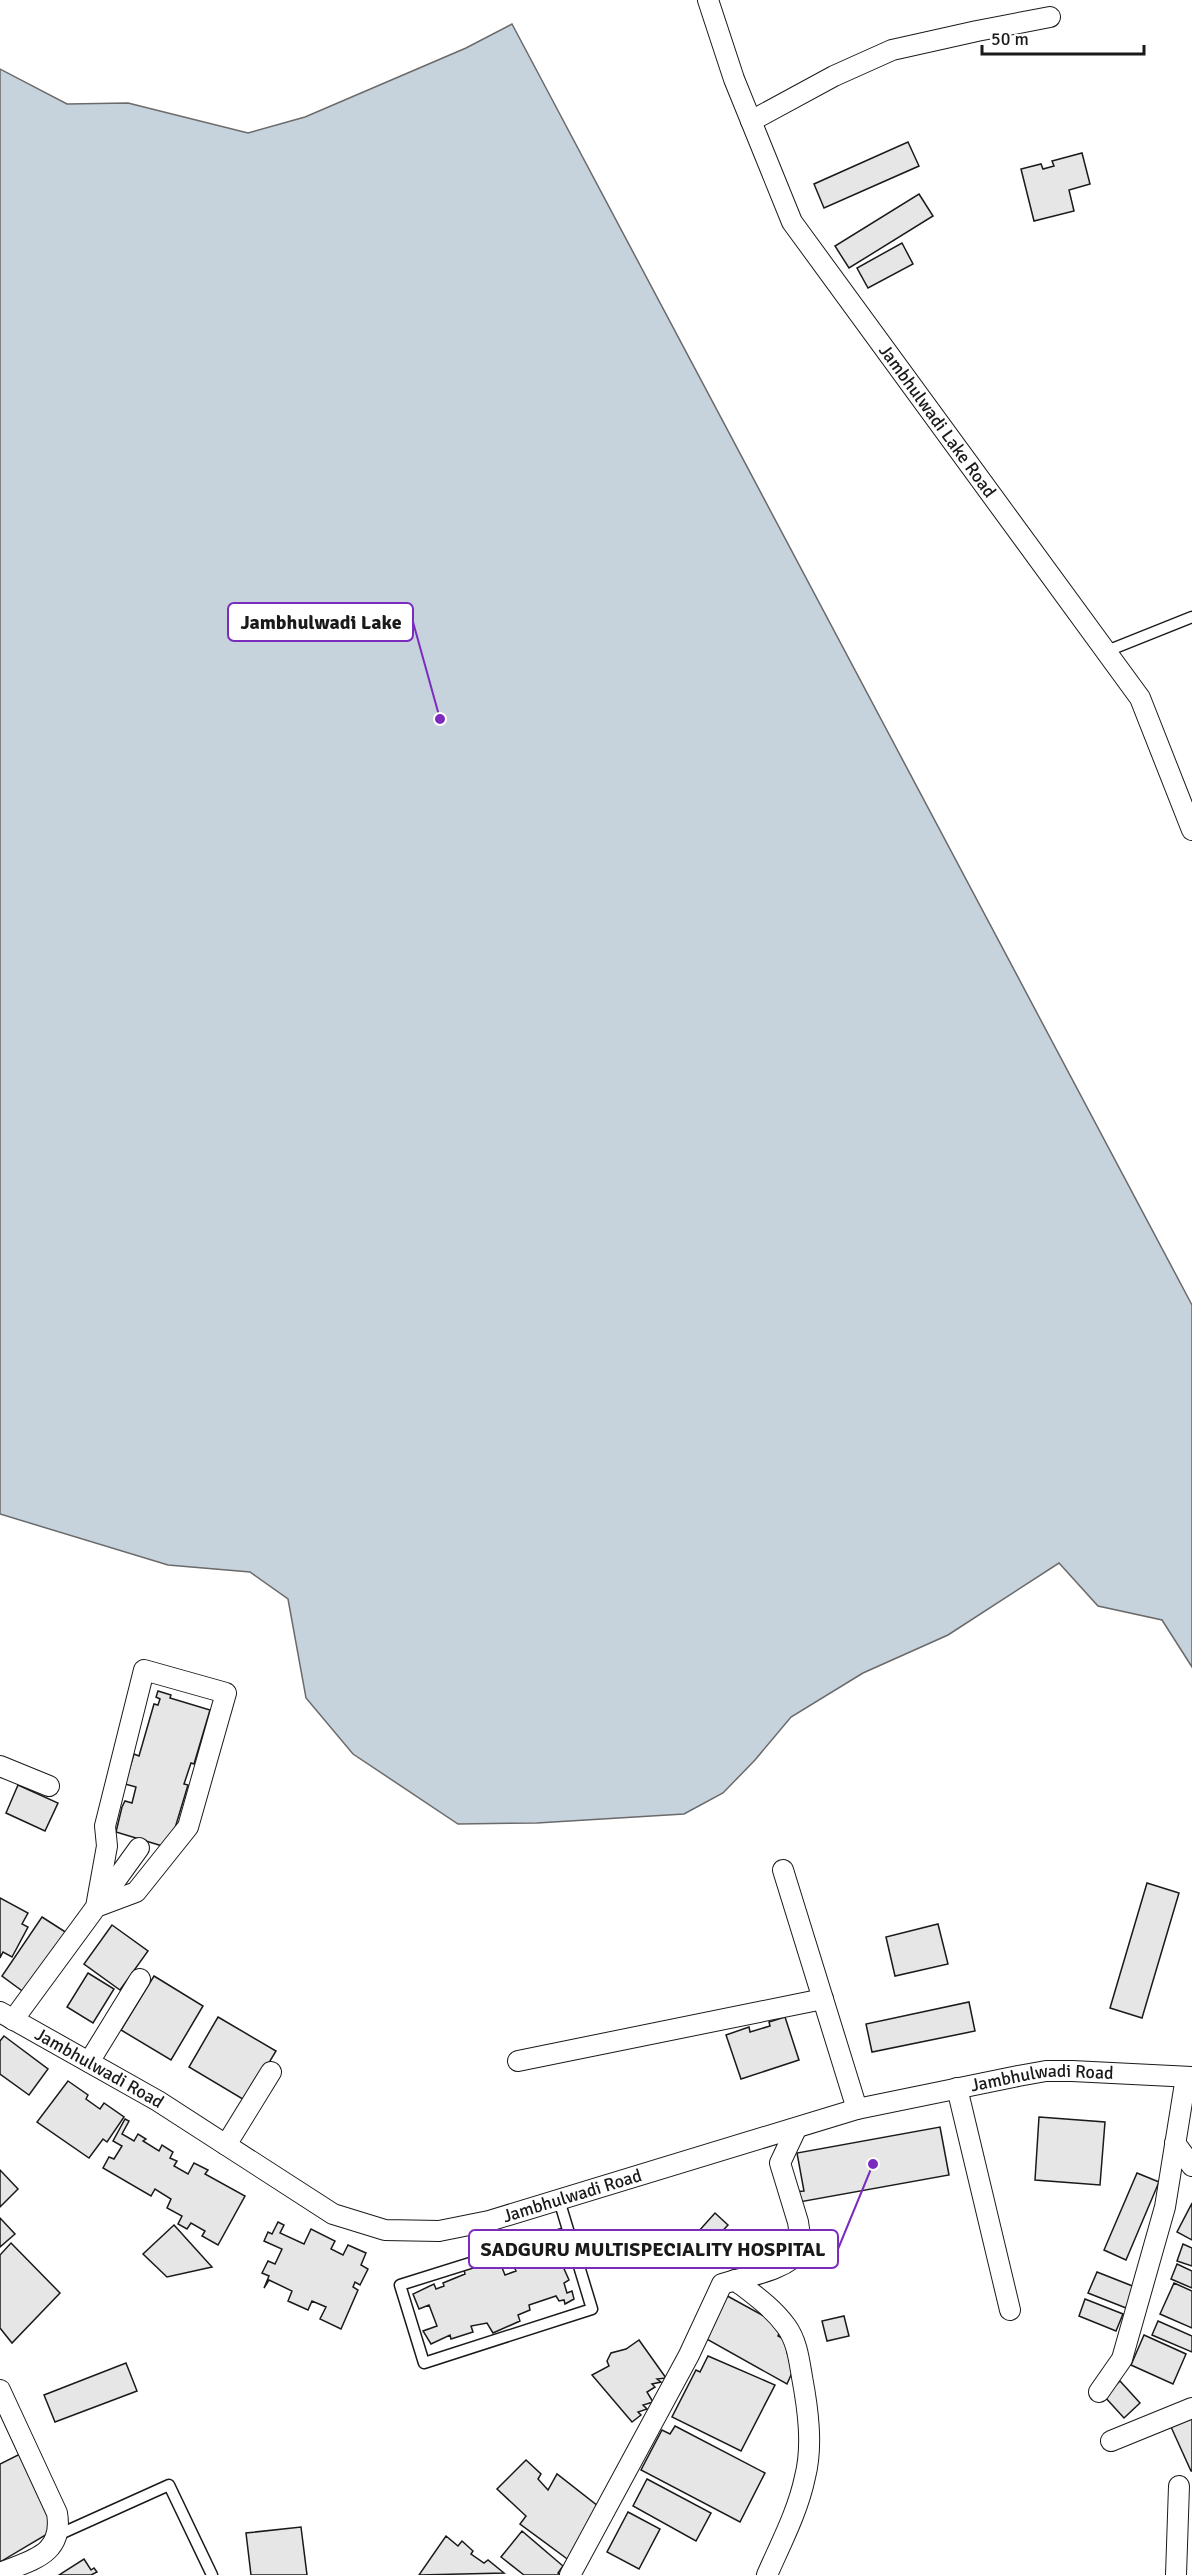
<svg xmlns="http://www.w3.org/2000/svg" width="1192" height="2575" viewBox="0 0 1192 2575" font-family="Signika,sans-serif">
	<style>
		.water { fill: #c6d2dc; stroke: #6a6a6a; stroke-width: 1.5 }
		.building { fill: #e6e6e6; stroke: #1a1a1a; stroke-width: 1.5 }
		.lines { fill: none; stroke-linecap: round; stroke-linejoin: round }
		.service-casing { stroke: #1a1a1a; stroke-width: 13 }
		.minor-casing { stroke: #1a1a1a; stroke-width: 22 }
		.service { stroke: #fff; stroke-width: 10 }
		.minor { stroke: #fff; stroke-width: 20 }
		.labels { text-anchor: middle; stroke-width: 4.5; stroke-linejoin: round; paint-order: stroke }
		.street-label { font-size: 18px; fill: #1a1a1a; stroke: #fff }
		.leader { fill: none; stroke: #7b2cbf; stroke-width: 2 }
		.callout-dot { fill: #7b2cbf; stroke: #fff; stroke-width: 2 }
		.callout { fill: #fff; stroke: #7b2cbf; stroke-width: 2 }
		.callout-label { font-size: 20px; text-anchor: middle; font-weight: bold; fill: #1a1a1a }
	</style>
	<rect width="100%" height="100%" fill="#fff"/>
	<polygon class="water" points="512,24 1192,1305 1192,1667 1162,1620 1098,1606 1059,1563 948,1635 863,1673 791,1717 755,1760 723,1793 684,1814 537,1823 458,1824 353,1754 306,1698 288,1599 250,1572 168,1565 0,1514 0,69 67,104 128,103 248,133 305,117 466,48"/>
	<g class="building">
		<polygon points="908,142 919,166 824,208 814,184"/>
		<polygon points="1082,153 1090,184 1069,190 1074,211 1034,221 1021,169 1041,164 1043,169 1054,166 1052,161"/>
		<polygon points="919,194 933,216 849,268 835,246"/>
		<polygon points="902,243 913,264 868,288 857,268"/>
		<polygon points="158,1691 171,1695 170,1698 210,1710 194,1764 191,1763 184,1784 188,1785 169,1848 116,1832 122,1807 125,1801 132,1803 136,1787 125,1784 134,1754 139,1756 154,1704 158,1705 160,1699 156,1697"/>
		<polygon points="18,1785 58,1803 45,1831 6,1813"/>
		<polygon points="1147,1883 1179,1893 1142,2018 1110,2008"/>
		<polygon points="0,1898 28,1913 22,1924 28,1927 12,1957 3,1952 0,1958"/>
		<polygon points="42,1917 67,1933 25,1993 2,1976"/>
		<polygon points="938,1924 948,1964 895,1976 886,1937"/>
		<polygon points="112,1925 148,1951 120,1990 84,1964"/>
		<polygon points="88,1973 114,1989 93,2023 67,2007"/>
		<polygon points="154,1976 203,2006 171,2060 121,2030"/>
		<polygon points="969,2002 975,2031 872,2052 866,2024"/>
		<polygon points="218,2017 276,2051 246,2101 189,2067"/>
		<polygon points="785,2017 799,2060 741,2079 726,2035 749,2027 750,2032 770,2026 769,2022"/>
		<polygon points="4,2036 48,2069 29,2095 0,2074 0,2041"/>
		<polygon points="68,2081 88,2095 86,2099 100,2109 104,2103 124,2117 107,2142 103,2139 89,2158 37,2122"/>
		<polygon points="1039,2117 1105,2122 1100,2185 1035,2180"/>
		<polygon points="125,2119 129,2121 122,2134 134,2141 138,2134 146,2139 143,2141 159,2151 162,2145 173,2152 170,2158 177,2161 174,2166 188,2174 194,2163 208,2170 205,2174 245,2196 218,2245 202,2236 205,2231 191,2223 187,2229 178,2224 182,2216 167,2208 171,2199 155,2189 151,2196 103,2168 109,2157 114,2159 122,2146 113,2141"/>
		<polygon points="940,2127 949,2175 794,2203 792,2192 804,2191 797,2153"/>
		<polygon points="0,2170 18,2189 0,2207"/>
		<polygon points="1137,2173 1159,2182 1126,2260 1104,2250"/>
		<polygon points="1192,2203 1192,2240 1177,2232"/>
		<polygon points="715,2213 728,2225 702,2253 689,2242"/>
		<polygon points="0,2218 15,2234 0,2247"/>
		<polygon points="278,2222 284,2225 280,2233 304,2244 311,2229 335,2241 331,2249 343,2255 348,2245 366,2253 361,2265 368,2269 360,2285 355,2282 353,2287 358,2290 341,2329 320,2319 326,2307 312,2301 308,2310 288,2301 292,2291 269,2280 264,2288 269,2276 262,2273 268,2261 275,2264 282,2249 264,2241 268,2232 272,2234"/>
		<polygon points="174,2225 212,2267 167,2277 143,2254"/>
		<polygon points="11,2243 60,2293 12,2343 0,2328 0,2255"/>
		<polygon points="558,2244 562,2256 554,2258 557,2264 561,2262 569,2280 564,2283 567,2293 572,2291 574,2299 565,2304 564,2300 559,2301 556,2296 529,2305 530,2310 518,2315 520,2321 493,2333 487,2323 471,2326 473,2332 451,2339 450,2335 431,2344 423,2331 437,2326 429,2305 419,2309 413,2294 434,2284 436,2289 444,2286 443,2283 465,2274 464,2270 492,2261 495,2267 501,2265 505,2275 516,2271 511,2260 530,2256 528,2252"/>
		<polygon points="1183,2244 1192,2248 1192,2266 1177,2261"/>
		<polygon points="1177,2264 1192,2271 1192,2288 1171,2279"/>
		<polygon points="1097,2272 1135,2287 1126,2308 1088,2293"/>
		<polygon points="1174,2283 1192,2291 1192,2328 1160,2314"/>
		<polygon points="722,2293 782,2326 778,2336 787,2341 790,2347 787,2353 792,2355 789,2361 795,2366 787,2384 703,2337"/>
		<polygon points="1085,2299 1123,2314 1116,2331 1079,2316"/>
		<polygon points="844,2316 849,2336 827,2341 822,2321"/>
		<polygon points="1158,2321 1192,2336 1192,2352 1152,2335"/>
		<polygon points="1144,2335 1186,2354 1173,2384 1131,2365"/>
		<polygon points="639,2340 666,2378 657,2379 661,2382 652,2384 655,2387 647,2392 653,2402 643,2405 647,2409 638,2412 641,2415 632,2422 592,2375 609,2366 607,2361 611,2353 626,2349"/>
		<polygon points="708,2356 775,2385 741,2451 672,2417 696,2370 700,2372"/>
		<polygon points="126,2363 137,2391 55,2422 44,2395"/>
		<polygon points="1120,2381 1140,2403 1124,2418 1104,2396"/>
		<polygon points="1192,2418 1192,2471 1191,2471 1171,2427"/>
		<polygon points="675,2426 765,2473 740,2522 641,2470 662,2430 670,2434"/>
		<polygon points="22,2453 54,2530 0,2562 0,2464"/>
		<polygon points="526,2460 541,2474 538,2479 548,2490 557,2474 603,2510 570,2561 520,2524 526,2516 497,2489"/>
		<polygon points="647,2479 711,2513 696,2541 633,2506"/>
		<polygon points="628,2512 660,2529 639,2569 607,2552"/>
		<polygon points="301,2527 307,2575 251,2575 246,2533"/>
		<polygon points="522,2531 563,2566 558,2573 562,2575 524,2575 501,2557"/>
		<polygon points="446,2536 458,2546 462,2541 473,2551 471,2554 484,2563 488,2560 504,2573 419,2575"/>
		<polygon points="84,2559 91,2570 94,2568 97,2572 91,2575 59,2575"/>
	</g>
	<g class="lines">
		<defs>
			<g id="service">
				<polyline points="1107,651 1192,617"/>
				<polyline points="559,2200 592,2309 424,2363 400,2285 569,2232"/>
				<polyline points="58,2535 169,2485 212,2575"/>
			</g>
			<g id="minor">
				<path id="s1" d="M 708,0 L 734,79 L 792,222 L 1140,698 L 1192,830"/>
				<polyline points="751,121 834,76 892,50 977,31 1050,17"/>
				<polyline points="0,1766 49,1786"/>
				<polyline points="783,1870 857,2109"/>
				<polyline points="100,1902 139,1848"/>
				<path id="s2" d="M 0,2012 L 158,2101 L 333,2214 L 385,2230 L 439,2231 L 489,2221 L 857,2109 L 1018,2076 L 1046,2071 L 1072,2071 L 1192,2077"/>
				<polyline points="13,2020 96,1907 136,1892 188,1827 226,1693 144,1670 105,1826 107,1846 96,1907"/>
				<polyline points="518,2061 823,1999"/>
				<polyline points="89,2062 140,1979"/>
				<polyline points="957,2088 1010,2310"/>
				<polyline points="1175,2143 1192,2166"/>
				<polyline points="226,2145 271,2072"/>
				<path d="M 735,2280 C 753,2294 772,2307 786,2326 C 797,2341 799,2359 802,2377 C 808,2409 813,2446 805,2477 C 798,2511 781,2543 767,2575"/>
				<path d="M 0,2390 L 57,2513 C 64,2555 31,2560 0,2573"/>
				<polyline points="1099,2392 1122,2359 1165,2207 1186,2077"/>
				<polyline points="1111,2441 1192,2408"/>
				<path d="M 570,2575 L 689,2355 L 722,2284 C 747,2276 786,2271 802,2249 L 798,2222 L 780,2163 L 796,2129"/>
				<polyline points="1176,2575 1179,2486"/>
			</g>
		</defs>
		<use href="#service" class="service-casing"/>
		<use href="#minor" class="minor-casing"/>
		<use href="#service" class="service"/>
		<use href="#minor" class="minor"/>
	</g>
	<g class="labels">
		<g class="street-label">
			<text dy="6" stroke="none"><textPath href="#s1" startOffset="484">Jambhulwadi Lake Road</textPath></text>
			<text dy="6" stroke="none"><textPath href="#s2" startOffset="114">Jambhulwadi Road</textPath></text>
			<text dy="6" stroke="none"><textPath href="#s2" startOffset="1122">Jambhulwadi Road</textPath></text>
			<text dy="6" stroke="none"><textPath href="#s2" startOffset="636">Jambhulwadi Road</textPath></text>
		</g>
	</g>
	<path class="leader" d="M440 719L413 622M873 2164L838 2249"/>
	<g class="callout-dot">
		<circle cx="440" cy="719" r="6"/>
		<circle cx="873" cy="2164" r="6"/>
	</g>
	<g class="callout">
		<rect x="228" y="603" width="185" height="38" rx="6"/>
		<rect x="469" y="2230" width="369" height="38" rx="6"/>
	</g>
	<g class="callout-label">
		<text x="321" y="629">Jambhulwadi Lake</text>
		<text x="653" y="2256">SADGURU MULTISPECIALITY HOSPITAL</text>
	</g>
	<path d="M982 45v9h162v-9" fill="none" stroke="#1a1a1a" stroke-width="3"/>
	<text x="991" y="45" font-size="18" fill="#1a1a1a" stroke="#ffffff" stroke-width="4.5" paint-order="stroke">50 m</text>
</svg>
